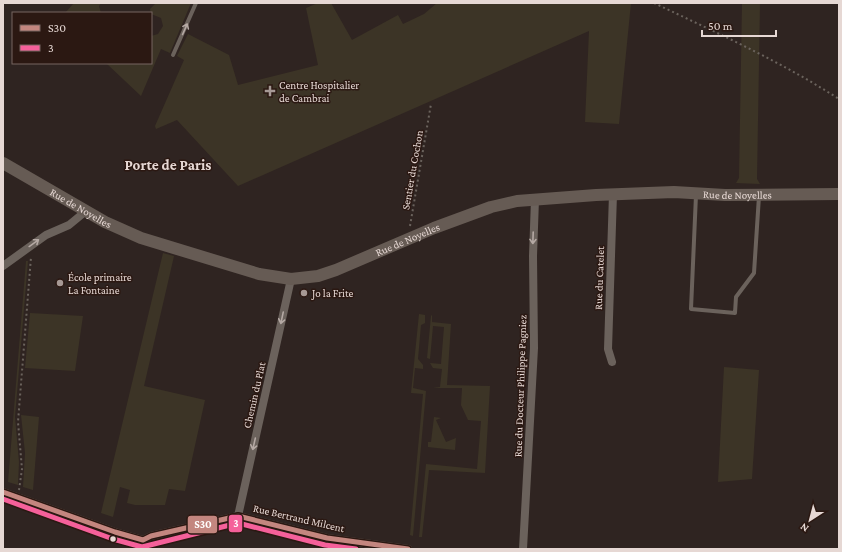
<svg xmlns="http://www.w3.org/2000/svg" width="842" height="552" viewBox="0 0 842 552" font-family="'Crimson Pro',serif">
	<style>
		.green { fill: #3c3426 }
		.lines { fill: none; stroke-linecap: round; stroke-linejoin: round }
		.path { stroke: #6b635d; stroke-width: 2; stroke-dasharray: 2 3; stroke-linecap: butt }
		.lane { stroke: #6b625c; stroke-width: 4 }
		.street { stroke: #6b625c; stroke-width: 8 }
		.secondary { stroke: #665b54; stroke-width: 12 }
		.bus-1-casing { stroke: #2b1812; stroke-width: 8 }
		.bus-2-casing { stroke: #2b1812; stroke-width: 8 }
		.bus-1 { stroke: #c3867f; stroke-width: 5 }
		.bus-2 { stroke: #f5609a; stroke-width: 5 }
		.oneway { stroke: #b5a9a4 }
		.poi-dot { fill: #a69995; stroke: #2b1812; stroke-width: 1.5 }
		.bus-dot { fill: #e6d8d4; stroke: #2b1812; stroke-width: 1.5 }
		.labels { text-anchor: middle; stroke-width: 3; stroke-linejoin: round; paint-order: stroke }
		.poi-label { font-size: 11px; fill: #e6d8d4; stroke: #2b1812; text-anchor: start }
		.street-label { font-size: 11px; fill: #e6d8d4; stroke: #2b1812 }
		.district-label { font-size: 15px; font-weight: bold; fill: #e6d8d4; stroke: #2b1812 }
		.line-badge { stroke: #2b1812; stroke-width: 1.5 }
		.badge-label { font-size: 11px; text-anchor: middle; font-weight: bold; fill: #fff }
	</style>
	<rect width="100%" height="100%" fill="#2f2421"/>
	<g class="green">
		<polygon points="74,3 101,3 99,6 101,13 65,13"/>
		<polygon points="156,3 191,3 170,53 161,49 141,96 106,63 151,63 151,36 158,34 163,26 161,18 151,14 150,9"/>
		<polygon points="318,3 331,3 352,40 398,15 403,24 424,14 437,3 631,3 619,124 585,122 589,31 238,186 177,120 156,129 155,126 184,60 177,56 188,34 229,55 238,85 318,65 306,8"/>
		<polygon points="742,3 760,3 757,179 760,184 736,183 739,178"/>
		<polygon points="163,253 174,256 144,386 205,400 185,491 169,489 165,505 135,505 127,503 130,490 120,487 113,517 101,513"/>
		<polygon points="26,261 28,261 15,417 19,462 18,485 8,482"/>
		<polygon points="30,313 83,316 75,371 25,368"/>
		<polygon points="419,314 425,315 425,323 421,325 418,359 423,365 423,369 415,368 413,388 426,391 413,536 410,535 423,394 411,393"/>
		<polygon points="432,315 432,322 451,324 447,385 490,386 485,473 429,470 422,537 419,537 426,464 477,469 481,421 468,420 461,405 462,388 433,388 440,387 442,369 433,368 430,363 441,364 444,327 433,326 430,359 427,358 431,316"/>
		<polygon points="724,367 759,370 752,479 718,482"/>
		<polygon points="21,415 39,417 33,490 23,487 25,453"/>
		<polygon points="434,417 441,418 436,420 446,442 456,438 455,450 428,447 428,442 431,442"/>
	</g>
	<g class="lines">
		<g class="path">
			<path d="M 654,3 C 717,33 780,61 839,99"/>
			<polyline points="410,226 431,104"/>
			<polyline points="19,490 22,469 18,422 31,257"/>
		</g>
		<g class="lane">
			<polyline points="173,55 196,3"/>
			<polyline points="696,195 691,309 735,313 736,297 754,273 759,196"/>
		</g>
		<g class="street">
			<polyline points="3,266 46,235 69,225 86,211"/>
			<polyline points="612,362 608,349 613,194"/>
			<polyline points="3,492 115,532 143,540 151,536 238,516 327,538 408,549"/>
			<polyline points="238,516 291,279"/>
			<polyline points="523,549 534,348 533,256 535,199"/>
		</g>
		<path class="secondary" id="s1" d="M 3,163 L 105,222 L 141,238 L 259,274 L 291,279 L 318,276 L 336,270 L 434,228 L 491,207 L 517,201 L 596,195 L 674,192 L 725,195 L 839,194"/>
		<defs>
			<polyline id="bus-1" points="3,492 115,532 143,540 151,536 238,516 327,538 408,549"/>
			<polyline id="bus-2" points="3,499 113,539 142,547 238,523 325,545 356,549"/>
		</defs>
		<use href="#bus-1" class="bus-1-casing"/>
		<use href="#bus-2" class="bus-2-casing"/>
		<use href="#bus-1" class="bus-1"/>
		<use href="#bus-2" class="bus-2"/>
	</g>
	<defs><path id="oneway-shaft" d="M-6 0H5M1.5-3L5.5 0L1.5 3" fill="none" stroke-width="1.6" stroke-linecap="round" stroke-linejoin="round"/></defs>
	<g class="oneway">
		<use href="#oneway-shaft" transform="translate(185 29) rotate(-66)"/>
		<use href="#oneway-shaft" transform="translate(533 238) rotate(92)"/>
		<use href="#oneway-shaft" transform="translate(34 243) rotate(-36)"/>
		<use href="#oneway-shaft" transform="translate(282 318) rotate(102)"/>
		<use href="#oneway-shaft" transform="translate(254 444) rotate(103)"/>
	</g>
	<g class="poi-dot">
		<path d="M268 85h4v4h4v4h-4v4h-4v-4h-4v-4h4z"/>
		<circle cx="60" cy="283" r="4"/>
		<circle cx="304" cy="293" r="4"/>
	</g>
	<circle class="bus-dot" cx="113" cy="539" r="3.5"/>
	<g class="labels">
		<g class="poi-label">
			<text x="279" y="89">Centre Hospitalier<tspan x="279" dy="13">de Cambrai</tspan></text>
			<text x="68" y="281">École primaire<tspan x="68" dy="13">La Fontaine</tspan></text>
			<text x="312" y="297">Jo la Frite</text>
		</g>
		<g class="street-label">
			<text transform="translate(412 170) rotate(-80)" y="4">Sentier du Cochon</text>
			<text dy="4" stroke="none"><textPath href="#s1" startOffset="774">Rue de Noyelles</textPath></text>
			<text dy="4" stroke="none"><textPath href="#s1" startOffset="90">Rue de Noyelles</textPath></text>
			<text dy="4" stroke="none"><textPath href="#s1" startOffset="437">Rue de Noyelles</textPath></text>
			<text transform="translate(599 278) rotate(-88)" y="4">Rue du Catelet</text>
			<text transform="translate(520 386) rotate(-88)" y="4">Rue du Docteur Philippe Pagniez</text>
			<text transform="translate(254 395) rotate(-77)" y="4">Chemin du Plat</text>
			<text transform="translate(299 518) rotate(13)" y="4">Rue Bertrand Milcent</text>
		</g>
		<g class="district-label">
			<text x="168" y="170">Porte de Paris</text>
		</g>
	</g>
	<g class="line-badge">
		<rect x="228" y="514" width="15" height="19" rx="4" fill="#f5609a"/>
		<rect x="187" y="515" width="31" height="19" rx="4" fill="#c3867f"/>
	</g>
	<g class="badge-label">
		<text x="236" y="527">3</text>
		<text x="203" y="528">S30</text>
	</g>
	<rect width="842" height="552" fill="none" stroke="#e6d8d4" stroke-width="8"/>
	<rect x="12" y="12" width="140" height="52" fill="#2b1812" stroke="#766560"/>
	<rect x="20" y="25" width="20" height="6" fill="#c3867f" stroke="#766560"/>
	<text x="48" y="32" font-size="12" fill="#e6d8d4">S30</text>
	<rect x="20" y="45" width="20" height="6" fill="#f5609a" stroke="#766560"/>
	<text x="48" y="52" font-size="12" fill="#e6d8d4">3</text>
	<g transform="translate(810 520) rotate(216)" stroke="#2b1812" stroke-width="3" paint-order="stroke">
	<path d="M0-3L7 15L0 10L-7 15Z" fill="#e6d8d4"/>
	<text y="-6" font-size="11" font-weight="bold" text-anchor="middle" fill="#e6d8d4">N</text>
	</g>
	<path d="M702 30v6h74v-6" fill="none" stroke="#e6d8d4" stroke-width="2"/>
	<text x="708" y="30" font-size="12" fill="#e6d8d4" stroke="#2b1812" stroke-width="3" paint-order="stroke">50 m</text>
</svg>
